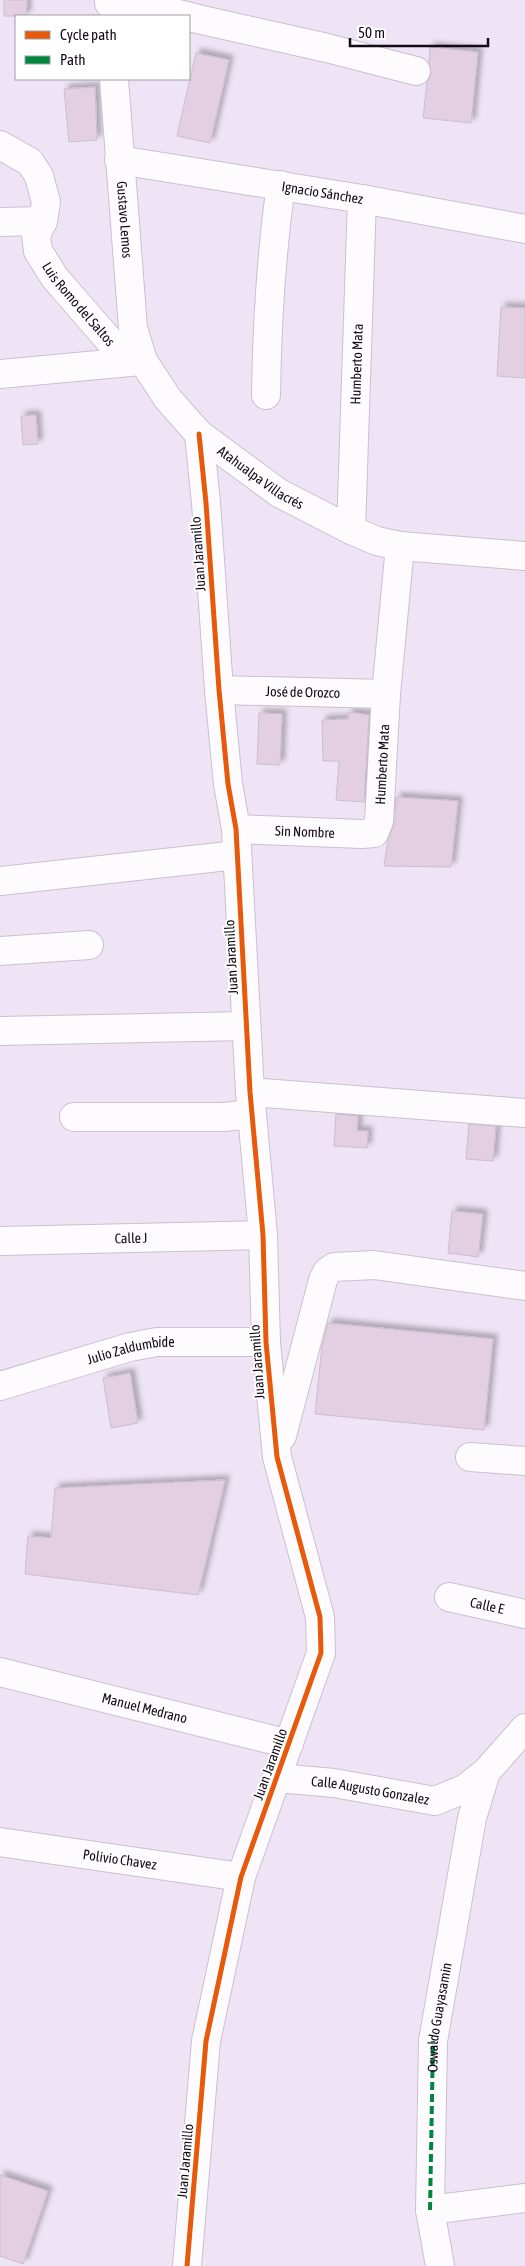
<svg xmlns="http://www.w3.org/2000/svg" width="525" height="2266" viewBox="0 0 525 2266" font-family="'Asap Condensed',sans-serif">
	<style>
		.building { fill: #e3cee2; stroke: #cbbfcc; filter: url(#shadow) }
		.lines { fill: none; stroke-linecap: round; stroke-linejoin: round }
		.minor-casing { stroke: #cac0cf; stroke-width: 30 }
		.minor { stroke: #fdfbfe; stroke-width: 28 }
		.quiet { stroke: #00873e; stroke-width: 4; stroke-dasharray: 8 4; stroke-linecap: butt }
		.cycleway-casing { stroke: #fff; stroke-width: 8 }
		.cycleway { stroke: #e8590c; stroke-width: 5 }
		.labels { text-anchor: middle; stroke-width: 4; stroke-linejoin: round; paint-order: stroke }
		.street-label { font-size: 14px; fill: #120a16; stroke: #fff }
	</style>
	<defs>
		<filter id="shadow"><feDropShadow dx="4.5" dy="-4.5" stdDeviation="2.5" flood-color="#0004"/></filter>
	</defs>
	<rect width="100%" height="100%" fill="#efe4f5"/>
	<g class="building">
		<polygon points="4,0 27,0 26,16 4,16"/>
		<polygon points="430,47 478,52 471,123 423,118 427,82 431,74 429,62"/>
		<polygon points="196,53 229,60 210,143 177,136"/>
		<polygon points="95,87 97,140 69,142 64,89"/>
		<polygon points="501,307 525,308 525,378 497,376"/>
		<polygon points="36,415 38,444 23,445 21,416"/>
		<polygon points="349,712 369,715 364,802 336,800 339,761 323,761 322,720 348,719"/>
		<polygon points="259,713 282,714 280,765 257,764"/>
		<polygon points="396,797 458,801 451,867 384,866 388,840 395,822"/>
		<polygon points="336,1114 358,1116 357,1131 368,1131 367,1148 334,1146"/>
		<polygon points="469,1124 496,1126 493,1161 466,1159"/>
		<polygon points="452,1211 483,1214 478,1257 448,1253"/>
		<polygon points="328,1323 493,1339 484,1430 315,1414 322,1346"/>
		<polygon points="130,1373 138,1423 111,1428 103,1378"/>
		<polygon points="225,1480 198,1595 25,1574 28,1536 51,1538 55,1488"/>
		<polygon points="0,2175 48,2191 23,2264 0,2256"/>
	</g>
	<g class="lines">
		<defs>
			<g id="minor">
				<polyline points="109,3 128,3 187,16"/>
				<polyline points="189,17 327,48 416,71"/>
				<path id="s1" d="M 114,79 L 133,328 L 143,361 L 168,399 L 199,434 L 279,493 L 351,530 L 377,541 L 400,546 L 525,556"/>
				<path id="s2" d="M 0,145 L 30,162 L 39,176 L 46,202 L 43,221 L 36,235 L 38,251 L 55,278 L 128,362"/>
				<path id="s3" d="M 119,160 L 362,199 L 525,229"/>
				<polyline points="0,222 43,221"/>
				<polyline points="0,374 141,361"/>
				<path d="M 266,395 C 267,325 271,255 281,185"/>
				<path id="s4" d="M 351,530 L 362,199"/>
				<path id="s5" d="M 219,690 L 386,694"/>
				<path id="s6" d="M 236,829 L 362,834 L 374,833 L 379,821 L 386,694 L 400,546"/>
				<polyline points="0,881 237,855"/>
				<polyline points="0,951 89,945"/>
				<polyline points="0,1031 246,1026"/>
				<polyline points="250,1092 525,1113"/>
				<polyline points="74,1117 224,1117 252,1114"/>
				<path id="s7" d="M 0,1241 L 263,1235"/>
				<path id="s8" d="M 0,1386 L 130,1347 L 157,1342 L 266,1342"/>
				<polyline points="282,1436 323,1280 327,1272 334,1267 374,1265 525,1286"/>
				<polyline points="470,1457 525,1461"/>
				<path id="s9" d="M 449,1597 L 525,1614"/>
				<path id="s10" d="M 0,1672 L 289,1744"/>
				<path id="s11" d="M 277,1778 L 334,1783 L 435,1801 L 464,1789 L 486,1772 L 525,1728"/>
				<path id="s12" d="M 0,1842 L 241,1877"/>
				<polyline points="430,2210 525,2198"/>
				<polyline points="187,2266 206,2041 241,1877 321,1653 320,1617 277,1457 266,1342 263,1235 250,1092 236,829 228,784 219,690 206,503 199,434"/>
				<path id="s13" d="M 440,2266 L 430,2210 L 433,2041 L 472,1818 L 486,1772"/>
			</g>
		</defs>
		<use href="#minor" class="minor-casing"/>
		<use href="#minor" class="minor"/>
		<polyline class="quiet" points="430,2210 433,2041"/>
		<defs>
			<polyline id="cycleway" points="187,2266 206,2041 241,1877 321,1653 320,1617 277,1457 266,1342 263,1235 250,1092 236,829 228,784 219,690 206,503 199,434"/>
		</defs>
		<use href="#cycleway" class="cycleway-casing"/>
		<use href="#cycleway" class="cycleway"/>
	</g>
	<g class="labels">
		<g class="street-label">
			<text dy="5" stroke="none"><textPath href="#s3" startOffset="206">Ignacio Sánchez</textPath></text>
			<text dy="5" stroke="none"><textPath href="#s1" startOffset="141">Gustavo Lemos</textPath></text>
			<text dy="5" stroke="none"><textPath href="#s2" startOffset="196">Luis Romo del Saltos</textPath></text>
			<text dy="5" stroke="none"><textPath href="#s4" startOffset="166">Humberto Mata</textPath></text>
			<text dy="5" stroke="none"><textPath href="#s1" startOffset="452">Atahualpa Villacrés</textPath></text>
			<text transform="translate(198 554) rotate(-94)" y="5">Juan Jaramillo</text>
			<text dy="5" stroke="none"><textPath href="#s5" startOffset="84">José de Orozco</textPath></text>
			<text dy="5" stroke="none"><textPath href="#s6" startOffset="208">Humberto Mata</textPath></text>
			<text dy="5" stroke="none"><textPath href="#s6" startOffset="69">Sin Nombre</textPath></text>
			<text transform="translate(231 957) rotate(-93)" y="5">Juan Jaramillo</text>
			<text dy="5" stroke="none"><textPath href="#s7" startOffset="131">Calle J</textPath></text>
			<text dy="5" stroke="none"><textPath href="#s8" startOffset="136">Julio Zaldumbide</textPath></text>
			<text transform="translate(257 1362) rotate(-94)" y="5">Juan Jaramillo</text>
			<text dy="5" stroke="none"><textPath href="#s9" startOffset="39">Calle E</textPath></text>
			<text dy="5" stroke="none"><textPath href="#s10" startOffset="149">Manuel Medrano</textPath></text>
			<text transform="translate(270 1764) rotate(-70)" y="5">Juan Jaramillo</text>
			<text dy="5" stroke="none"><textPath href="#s11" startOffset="94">Calle Augusto Gonzalez</textPath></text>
			<text dy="5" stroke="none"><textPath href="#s12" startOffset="121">Polivio Chavez</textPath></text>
			<text dy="5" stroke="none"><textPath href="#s13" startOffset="250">Oswaldo Guayasamin</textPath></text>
			<text transform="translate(185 2161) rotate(-85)" y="5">Juan Jaramillo</text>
		</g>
	</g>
	<rect x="15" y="15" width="175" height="65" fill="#ffffff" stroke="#a09da2"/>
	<rect x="25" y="31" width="25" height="8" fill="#e8590c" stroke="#a09da2"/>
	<text x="60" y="40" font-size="15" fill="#120a16">Cycle path</text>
	<rect x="25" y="56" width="25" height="8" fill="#00873e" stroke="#a09da2"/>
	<text x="60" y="65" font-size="15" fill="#120a16">Path</text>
	<path d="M350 38v8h138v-8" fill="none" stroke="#120a16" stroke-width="2.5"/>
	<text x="358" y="38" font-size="15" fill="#120a16" stroke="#ffffff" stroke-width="4" paint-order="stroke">50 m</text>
</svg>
